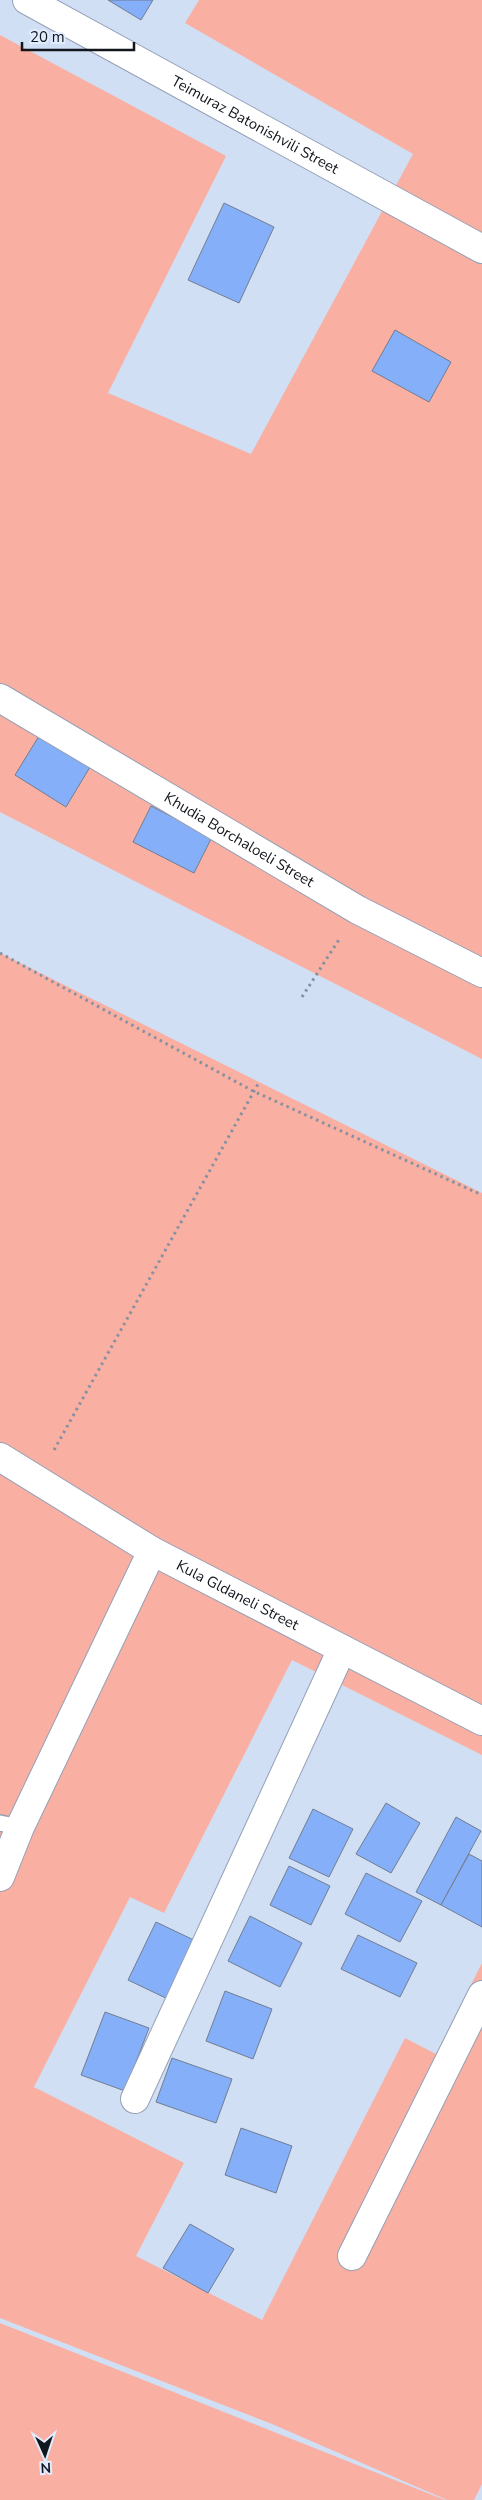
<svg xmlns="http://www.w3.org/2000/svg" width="482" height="2500" viewBox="0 0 482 2500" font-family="'Nunito Sans',sans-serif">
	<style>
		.green { fill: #f9afa2 }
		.building { fill: #85aff8; stroke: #717d91 }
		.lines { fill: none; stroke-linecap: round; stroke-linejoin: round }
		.service-casing { stroke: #95a1b7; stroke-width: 18 }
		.minor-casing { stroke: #95a1b7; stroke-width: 30 }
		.path { stroke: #8691a1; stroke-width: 3; stroke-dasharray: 2.5 4; stroke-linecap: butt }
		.service { stroke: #fff; stroke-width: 15 }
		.minor { stroke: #fff; stroke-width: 28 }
		.labels { text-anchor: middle; stroke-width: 4; stroke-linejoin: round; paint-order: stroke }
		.street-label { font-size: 15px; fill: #12171e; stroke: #e1ecfe }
	</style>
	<rect width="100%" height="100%" fill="#d1dff5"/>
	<g class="green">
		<polygon points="199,0 482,0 482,1059 0,812 0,35 226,156 108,393 251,454 413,154 185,23"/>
		<polygon points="0,953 482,1193 482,1755 292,1660 164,1913 130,1897 34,2087 184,2163 136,2256 262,2320 405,2038 436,2054 482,1963 482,2484 474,2500 447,2500 272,2424 0,2318"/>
		<polygon points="0,2323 445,2500 0,2500"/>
	</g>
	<g class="building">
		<polygon points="108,0 153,0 141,20"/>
		<polygon points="224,203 274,227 239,303 188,280"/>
		<polygon points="395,330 451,362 429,402 372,371"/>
		<polygon points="39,736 90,767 66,807 15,775"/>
		<polygon points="151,806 212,837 194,873 133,842"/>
		<polygon points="386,1803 420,1823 391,1873 356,1854"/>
		<polygon points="313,1809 353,1829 329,1877 289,1858"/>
		<polygon points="456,1817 481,1831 441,1905 416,1892"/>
		<polygon points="469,1854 482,1861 482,1927 441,1905"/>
		<polygon points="289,1866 330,1886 311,1925 270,1905"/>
		<polygon points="366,1873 422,1901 400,1942 345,1914"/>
		<polygon points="250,1916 302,1943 280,1987 228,1961"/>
		<polygon points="156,1922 200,1943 172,2001 128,1980"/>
		<polygon points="358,1935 417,1963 400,1997 341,1969"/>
		<polygon points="225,1991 272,2009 253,2059 206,2041"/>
		<polygon points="105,2012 149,2028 125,2091 81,2075"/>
		<polygon points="172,2058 232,2079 216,2123 156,2102"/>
		<polygon points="241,2128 292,2146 276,2193 225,2175"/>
		<polygon points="190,2224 234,2249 208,2293 163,2268"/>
	</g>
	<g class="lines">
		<defs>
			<polyline id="service" points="0,1823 20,1827"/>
			<g id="minor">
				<path id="s1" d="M 27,0 L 482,249"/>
				<path id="s2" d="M 0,698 L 358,910 L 482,973"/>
				<path id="s3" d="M 0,1457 L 152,1551 L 482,1721"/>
				<polyline points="0,1877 20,1827 152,1551"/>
				<polyline points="135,2099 342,1649"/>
				<polyline points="352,2256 482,1995"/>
			</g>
		</defs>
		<use href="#service" class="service-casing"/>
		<use href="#minor" class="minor-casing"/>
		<g class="path">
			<polyline points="0,953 253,1091 482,1195"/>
			<polyline points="302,997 340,938"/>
			<polyline points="54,1450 258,1084"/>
		</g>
		<use href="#service" class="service"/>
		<use href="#minor" class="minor"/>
	</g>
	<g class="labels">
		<g class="street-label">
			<text dy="5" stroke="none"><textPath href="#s1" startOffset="260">Teimuraz Batonishvili Street</textPath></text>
			<text dy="5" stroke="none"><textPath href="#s2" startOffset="278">Khudia Borchaloeli Street</textPath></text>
			<text dy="5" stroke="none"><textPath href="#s3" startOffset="275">Kula Gldaneli Street</textPath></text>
		</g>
	</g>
	<g transform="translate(45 2455) rotate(177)" stroke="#e1ecfe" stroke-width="4" paint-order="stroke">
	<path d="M0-4L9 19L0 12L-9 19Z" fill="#12171e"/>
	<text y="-8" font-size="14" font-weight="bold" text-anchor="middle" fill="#12171e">N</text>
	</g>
	<path d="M22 42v8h112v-8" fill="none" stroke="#12171e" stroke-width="2.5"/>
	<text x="30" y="42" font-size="15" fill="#12171e" stroke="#e1ecfe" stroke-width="4" paint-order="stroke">20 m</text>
</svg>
